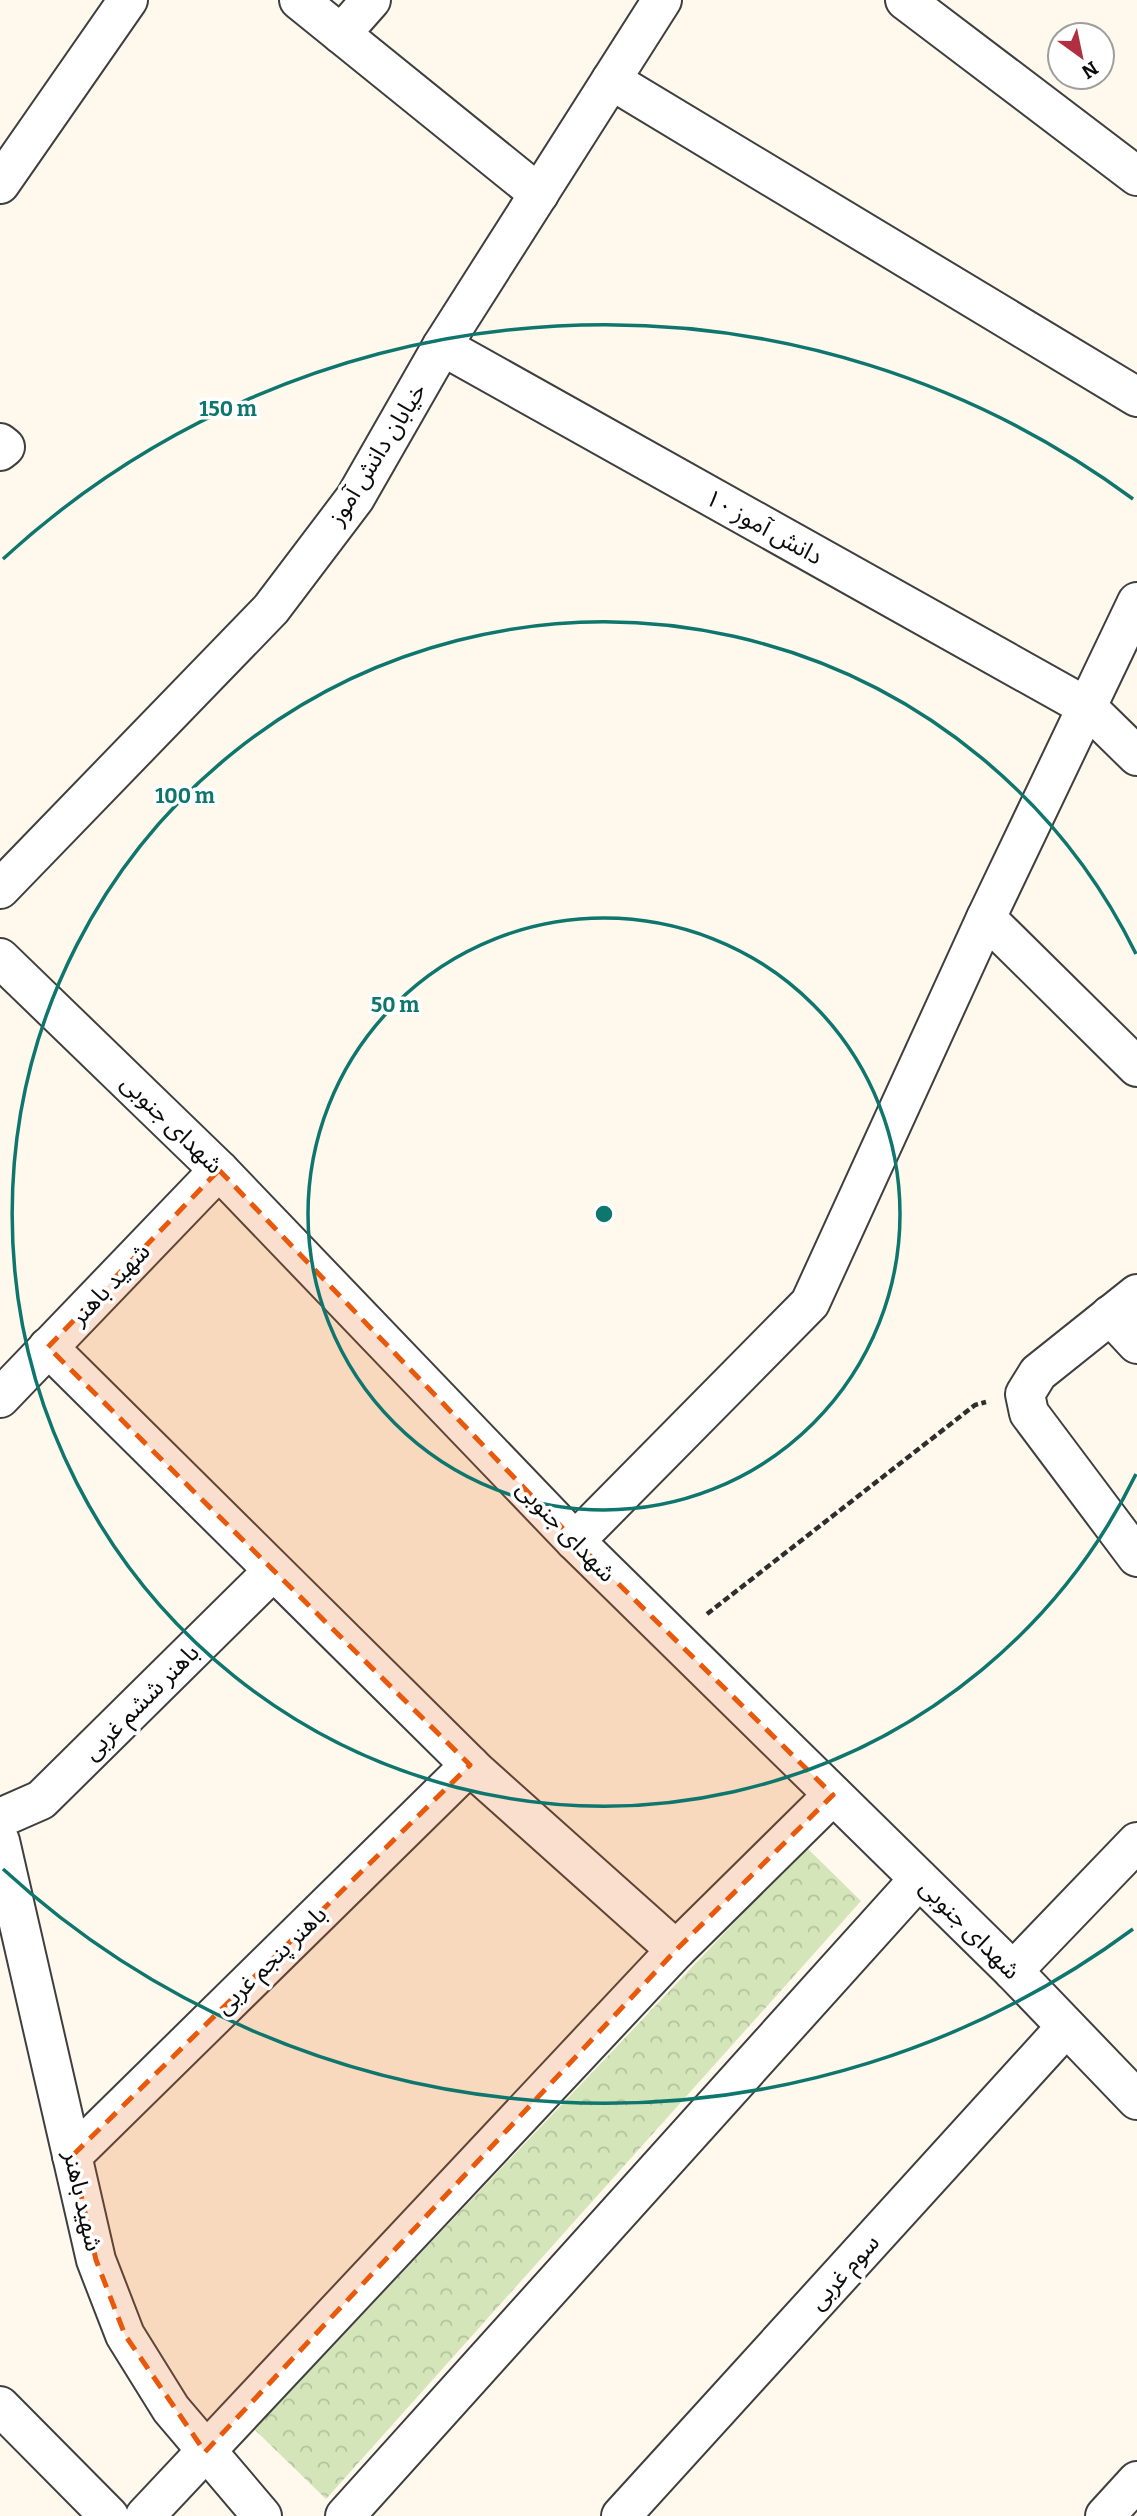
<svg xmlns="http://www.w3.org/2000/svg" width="1137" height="2516" viewBox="0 0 1137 2516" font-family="Bitter,'Noto Sans Arabic',serif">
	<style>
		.park { fill: url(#park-crowns) }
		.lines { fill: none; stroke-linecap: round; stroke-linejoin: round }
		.minor-casing { stroke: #3f3f3f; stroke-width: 42 }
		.path { stroke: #2e2e2e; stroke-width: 4.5; stroke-dasharray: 7 3.5; stroke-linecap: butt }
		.minor { stroke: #fff; stroke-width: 38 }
		.marked { fill: #e8590c; fill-opacity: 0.2; stroke: #e8590c; stroke-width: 5; stroke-dasharray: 14 9; stroke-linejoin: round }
		.ring { fill: none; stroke: #0f766e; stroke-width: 3.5 }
		.labels { text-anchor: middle; stroke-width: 7; stroke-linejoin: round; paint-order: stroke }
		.street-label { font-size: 24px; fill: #0c0c0c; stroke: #fff }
		.centre { fill: #0f766e; stroke: #fff; stroke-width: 3.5 }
		.ring-label { font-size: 21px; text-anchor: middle; font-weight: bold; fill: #0f766e; stroke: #fff; stroke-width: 7; stroke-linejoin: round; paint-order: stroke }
	</style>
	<defs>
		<pattern id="park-crowns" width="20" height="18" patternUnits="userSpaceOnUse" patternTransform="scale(1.75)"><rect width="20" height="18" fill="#d3e5b9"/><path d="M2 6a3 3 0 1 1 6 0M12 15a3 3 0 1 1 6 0" fill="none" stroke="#b4c39e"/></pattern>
	</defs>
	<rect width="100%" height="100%" fill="#fef9ec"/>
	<polygon class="park" points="806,1847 861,1901 326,2499 254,2429"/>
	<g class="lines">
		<defs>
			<g id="minor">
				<polyline points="299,0 539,194"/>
				<polyline points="905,0 1137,176"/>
				<polyline points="341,34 371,0"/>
				<polyline points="611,80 1137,397"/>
				<polyline points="0,184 128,0"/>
				<polyline points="442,346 1087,707 1137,756"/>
				<polyline points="0,443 5,447 0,451"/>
				<polyline points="1137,602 986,918 1137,1067"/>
				<polyline points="0,889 271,609 355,498 442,346 662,0"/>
				<polyline points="0,958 219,1170 575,1541 1013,1971 1137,2100"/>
				<polyline points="1137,1294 1038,1373 1025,1394 1029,1413 1137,1557"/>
				<polyline points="1110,1315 1137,1344"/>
				<polyline points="48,1347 477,1772 676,1950"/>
				<polyline points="0,1398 219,1170"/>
				<polyline points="575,1541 810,1303 986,918"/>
				<polyline points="0,1818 41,1800 272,1572"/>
				<polyline points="0,1841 96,2260 125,2335 171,2409 262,2516"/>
				<polyline points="1013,1971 1137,1842"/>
				<polyline points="72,2156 470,1765"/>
				<polyline points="0,2406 109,2516"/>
				<polyline points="145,2516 676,1950 833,1795"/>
				<polyline points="345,2516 919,1879"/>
				<polyline points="621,2516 1066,2027"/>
				<polyline points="1105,2516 1137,2481"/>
			</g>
		</defs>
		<use href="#minor" class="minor-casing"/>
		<polyline class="path" points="707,1614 975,1405 986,1402"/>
		<use href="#minor" class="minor"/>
	</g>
	<path class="marked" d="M 219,1170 L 575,1541 L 833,1795 L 676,1950 L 205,2452 L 125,2335 L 96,2260 L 72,2156 L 470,1765 L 48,1347 Z"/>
	<g class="ring">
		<circle cx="604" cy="1214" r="296"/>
		<path d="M1136 1474A592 592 0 1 1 1136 954"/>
		<path d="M1133 1929A889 889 0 0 1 3 1869M3 559A889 889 0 0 1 1133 499"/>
	</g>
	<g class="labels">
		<g class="street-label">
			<text transform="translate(377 454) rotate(-58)" y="8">خیابان دانش آموز</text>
			<text transform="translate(764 527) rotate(29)" y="8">دانش آموز ۱۰</text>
			<text transform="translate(172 1124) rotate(44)" y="8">شهدای جنوبی</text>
			<text transform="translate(110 1284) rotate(-46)" y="8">شهید باهنر</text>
			<text transform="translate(566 1531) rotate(46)" y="8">شهدای جنوبی</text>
			<text transform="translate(141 1702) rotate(-45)" y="8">باهنر ششم غربی</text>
			<text transform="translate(970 1929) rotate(45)" y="8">شهدای جنوبی</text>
			<text transform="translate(271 1960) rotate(-44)" y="8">باهنر پنجم غربی</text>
			<text transform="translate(83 2201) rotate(77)" y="8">شهید باهنر</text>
			<text transform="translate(844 2272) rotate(-48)" y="8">سوم غربی</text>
		</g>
	</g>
	<circle cx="604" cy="1214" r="10" class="centre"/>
	<g class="ring-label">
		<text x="228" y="416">150 m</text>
		<text x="185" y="803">100 m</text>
		<text x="395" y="1012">50 m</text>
	</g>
	<g transform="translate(1081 56) rotate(147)"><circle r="33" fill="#ffffff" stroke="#9e9e9e" stroke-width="2"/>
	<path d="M0-5L12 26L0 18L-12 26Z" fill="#b12f40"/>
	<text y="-10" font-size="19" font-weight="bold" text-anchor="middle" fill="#0c0c0c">N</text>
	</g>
</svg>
